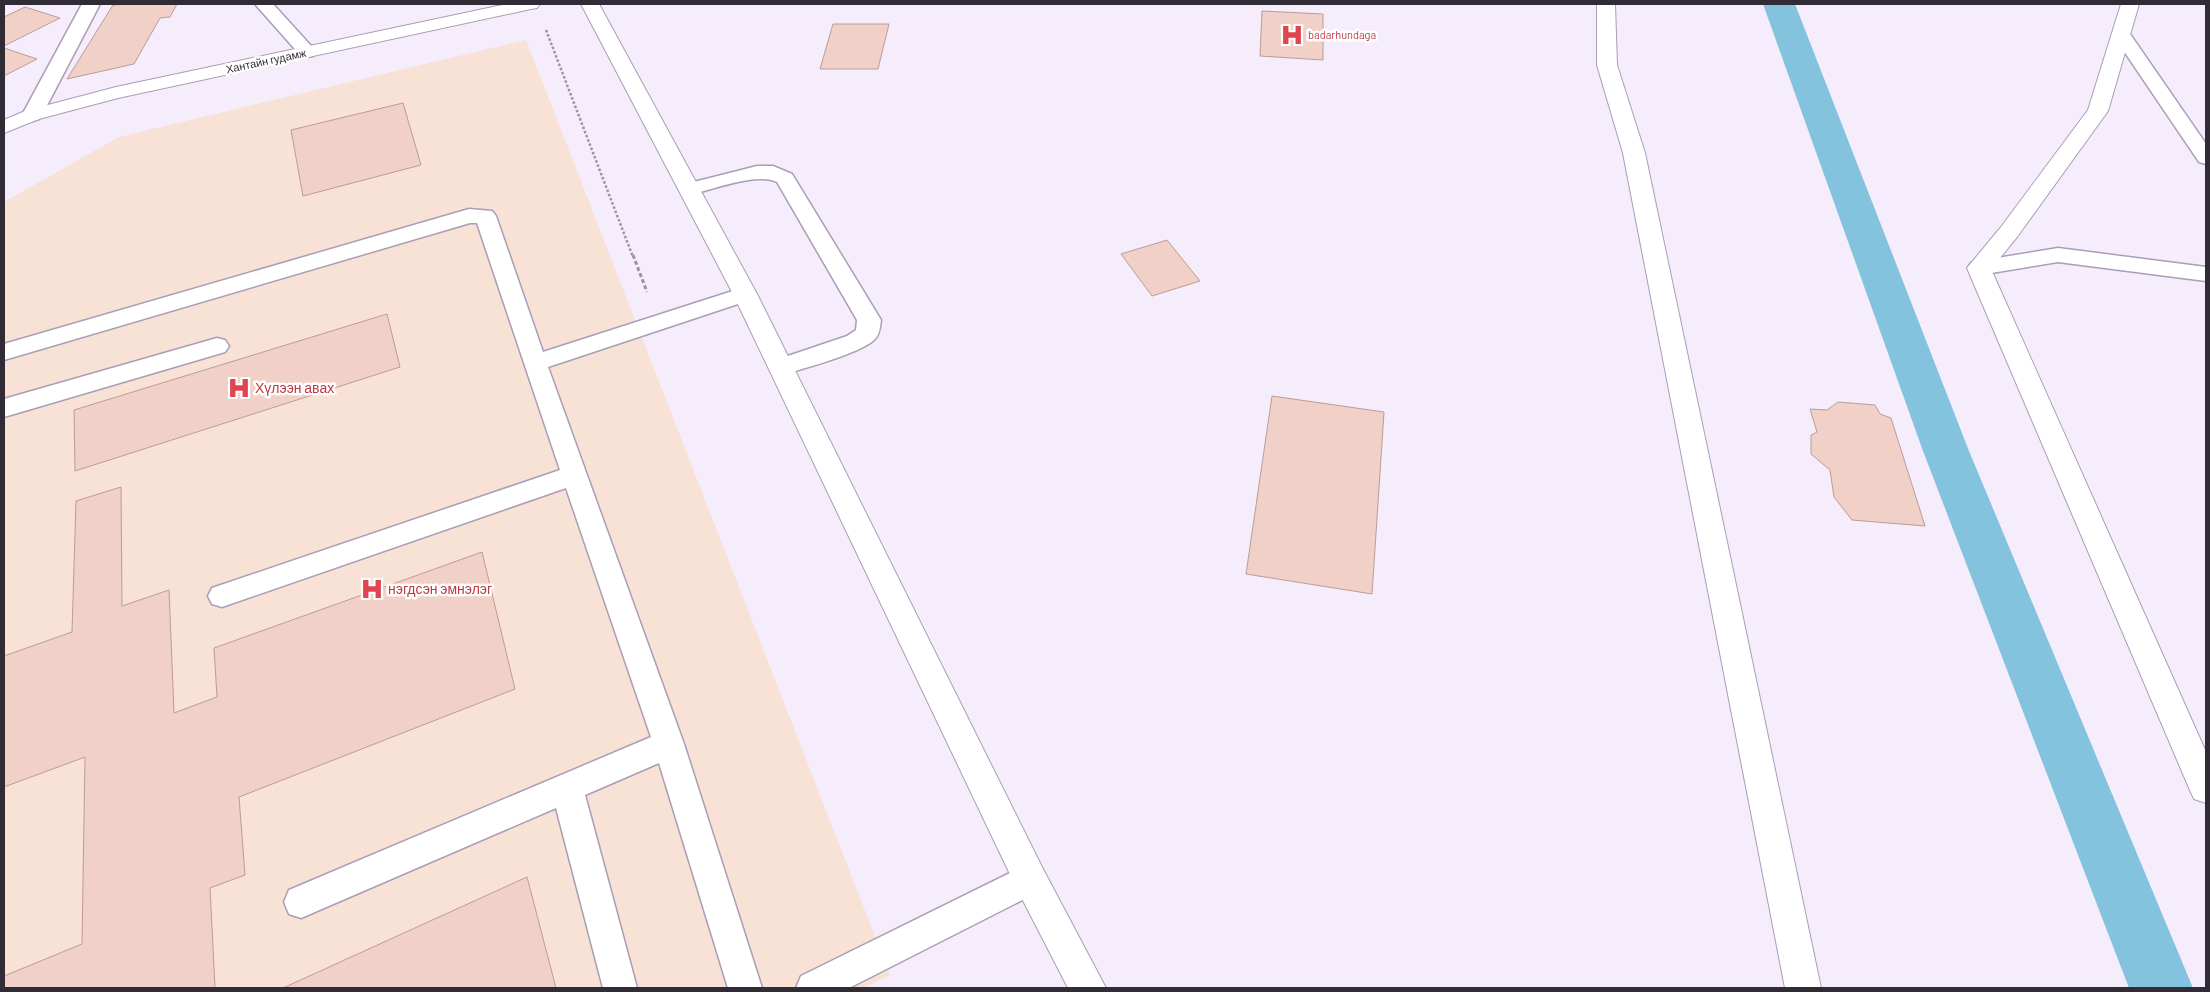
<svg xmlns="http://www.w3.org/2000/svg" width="2210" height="992" viewBox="0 0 2210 992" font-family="Barlow,sans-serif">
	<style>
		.medical { fill: #f8e1d5 }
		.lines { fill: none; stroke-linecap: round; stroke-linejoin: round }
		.canal { fill: #84c3dd; fill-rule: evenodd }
		.building { fill: #f1d0c8; stroke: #bc9c95 }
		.lane-casing { stroke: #aa9db6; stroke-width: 3 }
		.street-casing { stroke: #aa9db6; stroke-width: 2 }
		.path-far1 { stroke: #9b94a2; stroke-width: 2.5; stroke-dasharray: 2.5 2; stroke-linecap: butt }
		.path { stroke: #9b94a2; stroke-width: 3; stroke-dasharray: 4 2.5; stroke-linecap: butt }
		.lane { fill: #fff; fill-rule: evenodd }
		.street { fill: #fff; fill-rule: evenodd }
		.labels { text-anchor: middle; stroke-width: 5; stroke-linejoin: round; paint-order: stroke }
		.far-health-label { font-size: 11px; fill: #be3a42; stroke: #fff; text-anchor: start }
		.far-street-label { font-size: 11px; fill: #302b35; stroke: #fff }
		.health-label { font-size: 14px; fill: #be3a42; stroke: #fff; text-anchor: start }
	</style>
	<rect width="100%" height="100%" fill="#f5ecfc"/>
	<polygon class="medical" points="526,40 890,975 864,988 4,988 4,202 119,137"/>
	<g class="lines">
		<polygon class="canal" points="1763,4 1795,4 1969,451 2193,988 2129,988 1923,451"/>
	</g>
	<g class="building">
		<polygon points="125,4 177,4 170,17 160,18 134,64 67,79 113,5"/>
		<polygon points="25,7 60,18 4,46 4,17"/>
		<polygon points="1262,11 1323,14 1323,60 1260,56"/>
		<polygon points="833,24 889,24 878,69 820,69"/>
		<polygon points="4,48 37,59 4,76"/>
		<polygon points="403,103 421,165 303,196 291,130"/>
		<polygon points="1167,240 1200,281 1152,296 1121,254"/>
		<polygon points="387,314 400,367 75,471 74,410"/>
		<polygon points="1272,396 1384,412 1372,594 1246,574"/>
		<polygon points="1838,402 1875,405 1880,414 1891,418 1925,526 1852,520 1834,497 1830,470 1811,454 1811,435 1817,432 1810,409 1827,410"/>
		<polygon points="121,487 122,606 169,590 174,713 217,697 214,648 482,552 515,689 239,797 245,875 210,888 215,988 4,988 4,976 82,944 85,757 4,787 4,656 72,632 76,501"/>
		<polygon points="527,877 556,988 283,988"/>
	</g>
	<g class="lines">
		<defs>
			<g id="lane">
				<polygon points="82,4 100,4 42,115 39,119 32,121 25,119 22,115"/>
				<polygon points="255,4 273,4 313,48 316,52 313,56 307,57 301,56"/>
				<polygon points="2122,30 2128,31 2206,144 2206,164 2199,162 2113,35 2116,31"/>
				<path d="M 757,166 L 773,166 L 792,174 L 881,320 C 880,326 880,334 875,339 C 862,353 802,369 781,375 L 773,373 L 769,367 L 773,361 L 847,336 L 856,330 L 857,320 L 777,182 C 756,172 712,190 689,195 L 682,193 L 679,189 L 682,185 Z"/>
				<polygon points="469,209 492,211 496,216 543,352 745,287 753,289 756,294 753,299 548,367 684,744 762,988 728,988 659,763 585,795 637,988 603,988 556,808 301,918 289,914 284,902 289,890 651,737 566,488 222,607 212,604 208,596 212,588 560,470 477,223 470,223 4,360 4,344"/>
				<polygon points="2058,248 2206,267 2206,281 2058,262 1979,275 1971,273 1968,268 1971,263 1979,261"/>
				<polygon points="217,338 225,340 229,346 225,352 4,417 4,399"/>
				<polygon points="1030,863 1042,868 1047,879 1042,890 849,988 796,988 801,976"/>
			</g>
			<g id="street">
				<polygon points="507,4 540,4 537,8 531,9 118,98 39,119 4,133 4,120 25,111 116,87"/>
				<polygon points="581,4 599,4 757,294 1042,867 1106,988 1068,988 1018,891 733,294"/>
				<polygon points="1597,4 1615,4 1617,65 1645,153 1821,988 1785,988 1623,153 1597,65"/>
				<polygon points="2121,4 2139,4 2108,111 2017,237 1991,269 2206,752 2206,803 2194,799 2189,788 1967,268 2001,227 2088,110"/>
			</g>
		</defs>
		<use href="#lane" class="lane-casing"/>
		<use href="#street" class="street-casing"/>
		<polyline class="path-far1" points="546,30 633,257"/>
		<polyline class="path" points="633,255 647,292"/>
		<use href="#lane" class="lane"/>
		<use href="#street" class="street"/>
	</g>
	<defs>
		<symbol id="hospital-bare" viewBox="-9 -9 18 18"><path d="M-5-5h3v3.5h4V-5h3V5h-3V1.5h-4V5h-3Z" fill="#e0444e" stroke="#fff" stroke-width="2.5" paint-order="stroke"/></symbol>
	</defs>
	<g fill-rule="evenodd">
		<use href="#hospital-bare" x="1276" y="19" width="32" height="32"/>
		<use href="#hospital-bare" x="223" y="372" width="32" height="32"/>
		<use href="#hospital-bare" x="356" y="573" width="32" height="32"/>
	</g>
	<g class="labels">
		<g class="far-health-label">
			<text x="1308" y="39">badarhundaga</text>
		</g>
		<g class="far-street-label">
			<text transform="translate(266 61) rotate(-12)" y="4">Хантайн гудамж</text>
		</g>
		<g class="health-label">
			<text x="255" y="393">Хүлээн авах</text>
			<text x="388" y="594">нэгдсэн эмнэлэг</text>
		</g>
	</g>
	<rect width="2210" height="992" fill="none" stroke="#302b35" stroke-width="10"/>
</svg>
